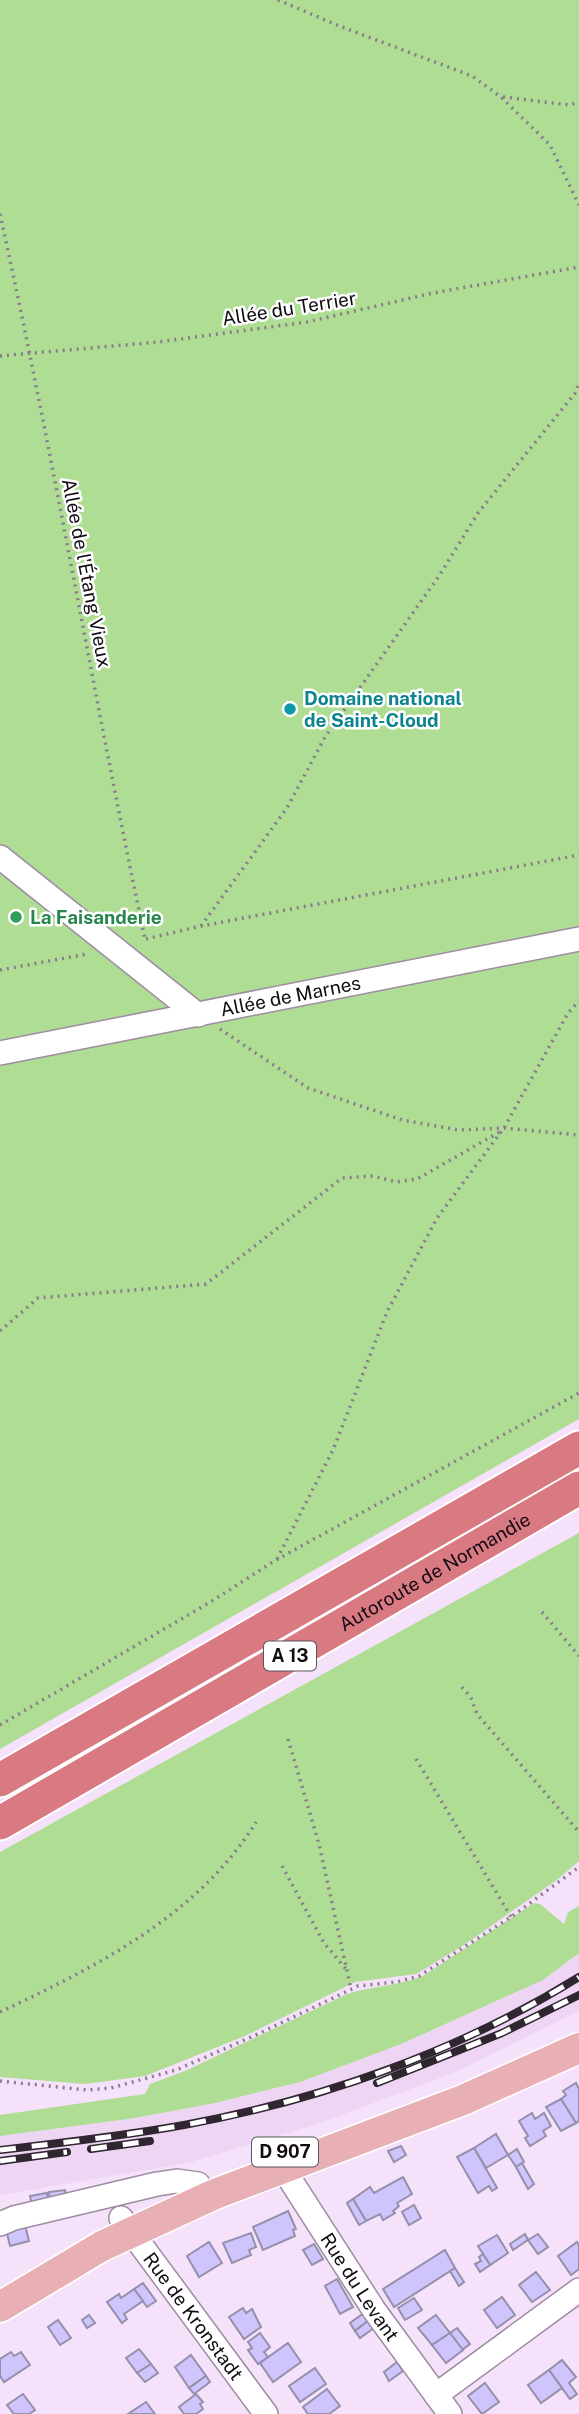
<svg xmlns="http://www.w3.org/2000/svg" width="579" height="2414" viewBox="0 0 579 2414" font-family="'Public Sans',sans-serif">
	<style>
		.built { fill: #eed5f4 }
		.green { fill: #aedd93 }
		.building { fill: #cfc5fc; stroke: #9490ab; stroke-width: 2 }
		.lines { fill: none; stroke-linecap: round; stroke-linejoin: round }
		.minor-casing { stroke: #9e8ca3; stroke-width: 26 }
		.major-casing { stroke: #fff; stroke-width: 33 }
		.highway-casing { stroke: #fff; stroke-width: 37 }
		.path { stroke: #897b8c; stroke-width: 3.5; stroke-dasharray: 2 5; stroke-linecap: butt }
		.minor { stroke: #fff; stroke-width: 23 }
		.major { stroke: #e8afb4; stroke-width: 30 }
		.highway { stroke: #d97982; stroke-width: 33 }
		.rail-casing { stroke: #2f2630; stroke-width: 8 }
		.rail { stroke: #fff; stroke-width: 5; stroke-dasharray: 16; stroke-linecap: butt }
		.culture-dot { fill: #0f9aa8; stroke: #fff; stroke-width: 2.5 }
		.leisure-dot { fill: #2e9e5b; stroke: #fff; stroke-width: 2.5 }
		.labels { text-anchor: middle; stroke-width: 5; stroke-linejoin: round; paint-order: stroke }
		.shield { fill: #fff; stroke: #585459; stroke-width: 2 }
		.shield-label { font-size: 18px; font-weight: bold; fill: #110a12 }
		.street-label { font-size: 19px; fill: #110a12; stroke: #fff }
		.culture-label { font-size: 19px; font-weight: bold; fill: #0d838f; stroke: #fff; text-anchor: start }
		.leisure-label { font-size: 19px; font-weight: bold; fill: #27864d; stroke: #fff; text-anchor: start }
	</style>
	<rect width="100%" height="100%" fill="#f5e1fa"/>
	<polygon class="built" points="579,1953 579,2011 456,2072 317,2124 188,2163 0,2195 0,2136 135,2118 215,2103 300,2082 401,2044 543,1980"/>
	<g class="green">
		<polygon points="0,0 579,0 579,1419 0,1749"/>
		<polygon points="579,1533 579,1861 558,1879 464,1945 416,1974 355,1982 245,2036 145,2076 85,2084 0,2077 0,1852"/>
		<path d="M 534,1903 L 540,1904 L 564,1924 L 568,1912 L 579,1906 L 579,1953 L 543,1980 L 401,2044 L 300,2082 L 215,2103 L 135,2118 L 0,2136 L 0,2115 L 145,2094 L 150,2084 L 185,2071 L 347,1994 C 372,1986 398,1986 423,1976 Z"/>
	</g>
	<g class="building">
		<polygon points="576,2083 579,2089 579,2121 576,2123 561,2099 566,2095 563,2091"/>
		<polygon points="561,2099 576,2123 561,2131 546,2107"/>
		<polygon points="532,2113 535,2119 544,2113 551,2126 543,2131 546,2136 530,2146 525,2138 528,2136 519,2121"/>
		<polygon points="496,2134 508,2155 486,2168 474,2148"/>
		<polygon points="401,2146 406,2155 394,2162 388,2151"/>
		<polygon points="474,2148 497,2188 492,2191 489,2186 478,2193 457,2157"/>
		<polygon points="517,2149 524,2162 516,2167 508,2155"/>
		<polygon points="522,2163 534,2184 528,2189 516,2167"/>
		<polygon points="403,2177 412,2194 397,2203 399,2206 393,2211 395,2213 383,2220 380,2214 366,2221 353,2199 370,2187 374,2193"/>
		<polygon points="65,2190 67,2200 50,2202 49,2192"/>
		<polygon points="47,2193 49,2203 32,2205 30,2196"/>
		<polygon points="353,2199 366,2221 359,2225 347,2203"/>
		<polygon points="414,2205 421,2218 409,2225 402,2212"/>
		<polygon points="288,2211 296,2229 293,2230 295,2236 263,2250 253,2227"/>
		<polygon points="25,2225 29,2241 10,2246 6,2229"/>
		<polygon points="251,2233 256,2247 249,2250 251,2255 232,2263 223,2243"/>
		<polygon points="525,2234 528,2240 513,2250 510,2244"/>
		<polygon points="538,2234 548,2247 538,2254 528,2240"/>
		<polygon points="497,2235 508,2253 490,2265 478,2246"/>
		<polygon points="209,2242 222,2263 199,2277 187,2256"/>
		<polygon points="577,2242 579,2245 579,2269 571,2275 558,2256"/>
		<polygon points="314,2244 323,2259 312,2265 303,2250"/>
		<polygon points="445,2250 455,2268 394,2307 383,2289"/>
		<polygon points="483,2254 490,2265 480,2272 475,2264 481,2261 479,2257"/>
		<polygon points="455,2268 464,2282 459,2286 450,2271"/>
		<polygon points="536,2272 550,2290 532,2302 519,2285"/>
		<polygon points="337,2279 353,2307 340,2314 325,2286"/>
		<polygon points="143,2283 156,2301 147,2307 134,2289"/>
		<polygon points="134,2289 143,2301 124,2314 127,2319 122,2323 107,2302 119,2294 121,2298"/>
		<polygon points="502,2297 515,2315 497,2328 484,2310"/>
		<polygon points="414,2298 422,2310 405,2320 398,2308"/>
		<polygon points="243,2308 246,2313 252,2309 261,2327 244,2339 229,2317"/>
		<polygon points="364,2313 369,2320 355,2331 350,2323"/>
		<polygon points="89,2315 95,2323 87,2328 82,2320"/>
		<polygon points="436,2315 450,2333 432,2345 418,2328"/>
		<polygon points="58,2320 71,2338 60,2345 48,2327"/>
		<polygon points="369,2320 374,2328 360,2338 355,2331"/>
		<polygon points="457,2328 470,2344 462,2350 450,2333"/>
		<polygon points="260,2333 270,2347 264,2352 268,2357 258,2364 248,2350 252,2348 248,2342"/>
		<polygon points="450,2333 463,2350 446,2363 432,2345"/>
		<polygon points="288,2343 301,2362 273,2382 260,2363"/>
		<polygon points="139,2349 151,2364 137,2373 126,2358"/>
		<polygon points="11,2352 14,2356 21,2352 30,2365 4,2382 0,2376 0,2359"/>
		<polygon points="191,2355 206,2376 189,2388 175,2367"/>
		<polygon points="562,2360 576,2377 569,2383 577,2394 570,2399 549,2370"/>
		<polygon points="397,2362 403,2371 389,2381 384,2372"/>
		<polygon points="151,2364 158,2373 145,2382 137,2373"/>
		<polygon points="315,2368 326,2384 300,2402 289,2386"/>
		<polygon points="549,2370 562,2388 541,2403 528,2385"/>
		<polygon points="206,2376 210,2382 194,2394 189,2388"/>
		<polygon points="485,2383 499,2402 482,2414 468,2396"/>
		<polygon points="327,2389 340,2406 329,2414 308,2414 303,2407"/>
		<polygon points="23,2394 35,2410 29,2414 14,2414 7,2405"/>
		<polygon points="196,2394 203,2402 200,2404 203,2409 196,2414 184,2414 179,2407"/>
		<polygon points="146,2402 155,2414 128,2414"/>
	</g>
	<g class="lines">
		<defs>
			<g id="minor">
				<polyline points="0,857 198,1015"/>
				<path id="s1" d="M 0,1053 L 579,939"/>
				<path id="s2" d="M 275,2156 L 374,2310 L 450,2414"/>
				<path id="s3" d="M 121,2218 L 266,2414"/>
				<polyline points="0,2224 14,2218 157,2184 177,2181 198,2184"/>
				<polyline points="436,2395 579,2290"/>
			</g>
			<polyline id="major" points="0,2307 102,2246 215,2194 463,2100 579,2048"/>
			<g id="highway">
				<polyline points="0,1780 579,1448"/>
				<path id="s4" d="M 0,1823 L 579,1488"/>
			</g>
		</defs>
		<use href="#minor" class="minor-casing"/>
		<use href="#major" class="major-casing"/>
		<use href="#highway" class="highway-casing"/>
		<g class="path">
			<polyline points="278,0 342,27 472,76 501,97 550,145 579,205"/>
			<polyline points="503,97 569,105 579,102"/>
			<path d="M 0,214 C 53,454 94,698 145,939"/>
			<polyline points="0,356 158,342 307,322 433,293 579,267"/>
			<polyline points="201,926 287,808 325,737 439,576 478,513 576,392 579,382"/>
			<polyline points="146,939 201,926 579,855"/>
			<polyline points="0,970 87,954"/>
			<polyline points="220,1029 308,1088 402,1120 459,1130 504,1128 579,1135"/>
			<polyline points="0,1331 38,1298 206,1284 342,1178 373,1176 397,1182 417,1179 503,1130"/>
			<polyline points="277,1559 333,1450 387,1312 437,1218 504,1128 568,1013 579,1001"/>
			<polyline points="542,1612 579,1656"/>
			<polyline points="462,1687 471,1698 477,1714 579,1832"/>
			<polyline points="0,1725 212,1601 276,1560 579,1393"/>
			<polyline points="288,1739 319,1844 351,1989"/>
			<polyline points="416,1759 511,1917"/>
			<polyline points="282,1866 324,1943 346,1969"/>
			<path d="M 0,2012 C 96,1967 199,1915 256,1822"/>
			<polyline points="0,2081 87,2090 111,2088 176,2070 258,2034 358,1986 397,1982 419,1976 511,1917 579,1867"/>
		</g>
		<use href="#minor" class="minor"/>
		<use href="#major" class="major"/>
		<use href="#highway" class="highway"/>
		<defs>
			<g id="rail">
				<polyline points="377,2083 502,2033 579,1995"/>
				<polyline points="91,2149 150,2141"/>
				<path d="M 0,2150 C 61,2143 123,2136 184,2125 C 321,2100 460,2051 579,1977"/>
				<polyline points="0,2161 67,2152"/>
			</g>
		</defs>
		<use href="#rail" class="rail-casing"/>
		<use href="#rail" class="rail"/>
	</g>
	<circle class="culture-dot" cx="290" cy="709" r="7"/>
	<circle class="leisure-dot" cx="16" cy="917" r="7"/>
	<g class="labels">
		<g class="shield">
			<rect x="264" y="1641.5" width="52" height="29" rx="5"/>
			<rect x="252" y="2137.5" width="66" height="29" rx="5"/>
		</g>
		<g class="shield-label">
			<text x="290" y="1662">A 13</text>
			<text x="285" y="2158">D 907</text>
		</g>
		<g class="street-label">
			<text transform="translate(289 308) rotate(-9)" y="7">Allée du Terrier</text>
			<text transform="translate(87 573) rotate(79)" y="7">Allée de l'Étang Vieux</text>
			<text dy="7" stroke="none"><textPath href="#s1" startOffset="296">Allée de Marnes</textPath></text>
			<text dy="7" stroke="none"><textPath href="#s4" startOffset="502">Autoroute de Normandie</textPath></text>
			<text dy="7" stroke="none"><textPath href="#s2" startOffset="156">Rue du Levant</textPath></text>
			<text dy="7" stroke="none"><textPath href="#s3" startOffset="122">Rue de Kronstadt</textPath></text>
		</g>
		<g class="culture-label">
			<text x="304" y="705">Domaine national<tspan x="304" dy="22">de Saint-Cloud</tspan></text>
		</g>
		<g class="leisure-label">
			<text x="30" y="924">La Faisanderie</text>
		</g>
	</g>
</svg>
